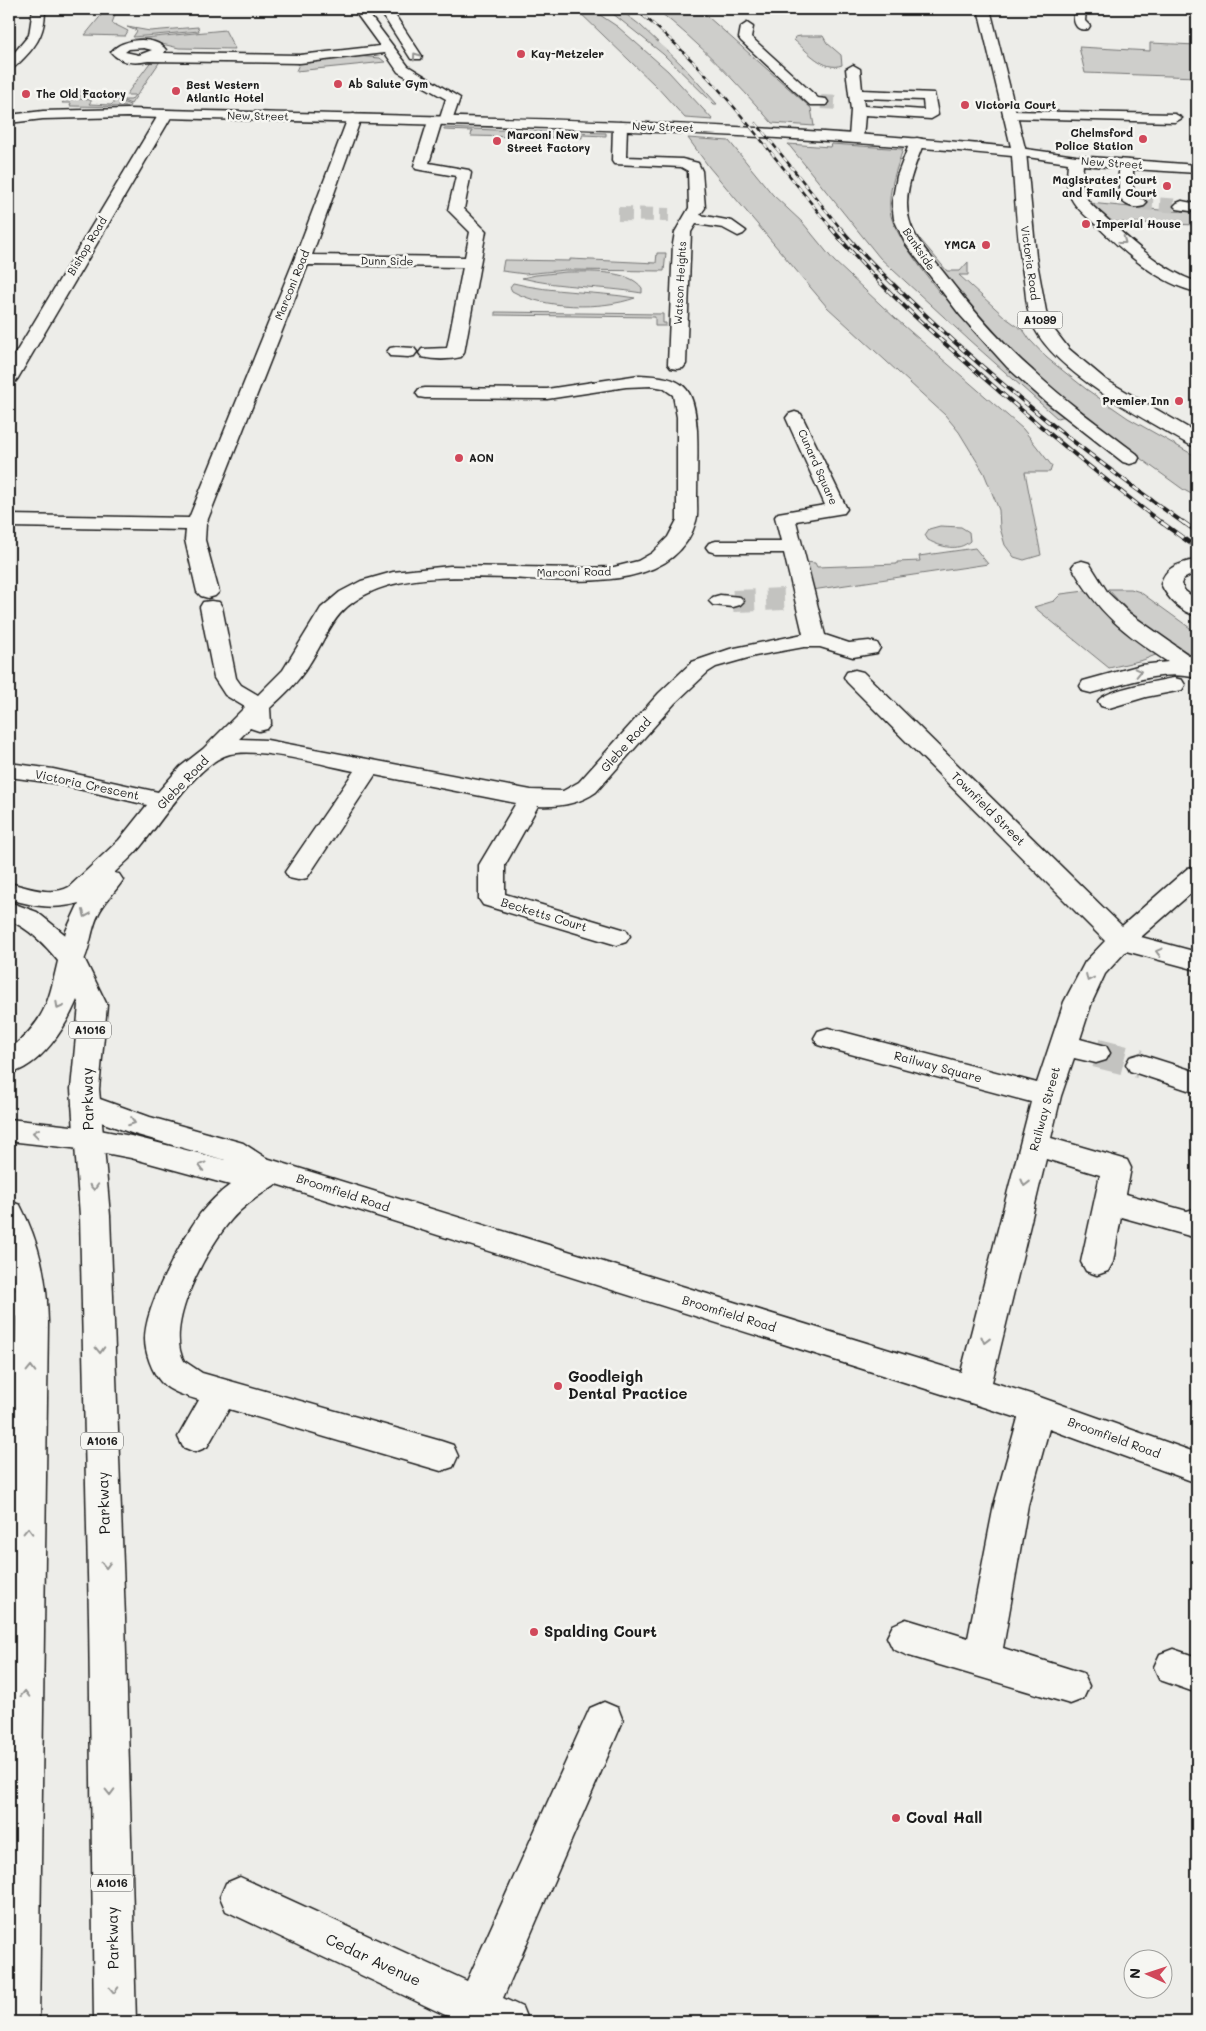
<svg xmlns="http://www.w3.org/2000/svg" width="1206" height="2031" viewBox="0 0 1206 2031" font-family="Mali,sans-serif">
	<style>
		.green { fill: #cececb; stroke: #757574 }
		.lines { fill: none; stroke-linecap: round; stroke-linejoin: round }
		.minor-tunnel-far2 { stroke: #c3c3c0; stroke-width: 14; stroke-dasharray: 14 7; stroke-linecap: butt }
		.minor-tunnel-far1 { stroke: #c3c3c0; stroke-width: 22; stroke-dasharray: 22 11; stroke-linecap: butt }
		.minor-tunnel { stroke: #c3c3c0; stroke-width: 29; stroke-dasharray: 29 14; stroke-linecap: butt }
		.minor-casing { stroke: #1c1c1c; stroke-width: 3 }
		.major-casing { stroke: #1c1c1c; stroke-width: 3 }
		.minor { fill: #f6f6f2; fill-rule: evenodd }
		.major { fill: #f6f6f2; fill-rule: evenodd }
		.rail-far2-casing { stroke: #1c1c1c; stroke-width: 2.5 }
		.rail-far1-casing { stroke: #1c1c1c; stroke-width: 4 }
		.rail-casing { stroke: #1c1c1c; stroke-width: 4.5 }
		.rail-far2 { stroke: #f6f6f2; stroke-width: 2; stroke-dasharray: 5.5; stroke-linecap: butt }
		.rail-far1 { stroke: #f6f6f2; stroke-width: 2.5; stroke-dasharray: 7; stroke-linecap: butt }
		.rail { stroke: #f6f6f2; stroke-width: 3; stroke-dasharray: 9; stroke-linecap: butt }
		.oneway { stroke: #949492 }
		.poi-dot { fill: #d1495b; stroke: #f6f6f2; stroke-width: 2 }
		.labels { text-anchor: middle; stroke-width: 5; stroke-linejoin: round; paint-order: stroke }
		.far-poi-label { font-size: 11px; font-weight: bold; fill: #1c1c1c; stroke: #f6f6f2; text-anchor: start }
		.far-street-label { font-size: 11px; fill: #1c1c1c; stroke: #f6f6f2 }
		.shield { fill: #f6f6f2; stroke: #5d5d5c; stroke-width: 1 }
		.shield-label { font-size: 11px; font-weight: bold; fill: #1c1c1c }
		.street-label { font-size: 12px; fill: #1c1c1c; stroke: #f6f6f2 }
		.near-street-label { font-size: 15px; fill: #1c1c1c; stroke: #f6f6f2 }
		.near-poi-label { font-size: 15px; font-weight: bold; fill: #1c1c1c; stroke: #f6f6f2; text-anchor: start }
	</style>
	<rect width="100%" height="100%" fill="#edede9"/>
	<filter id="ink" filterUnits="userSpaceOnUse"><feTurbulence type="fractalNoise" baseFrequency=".02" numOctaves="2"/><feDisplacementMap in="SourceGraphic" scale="10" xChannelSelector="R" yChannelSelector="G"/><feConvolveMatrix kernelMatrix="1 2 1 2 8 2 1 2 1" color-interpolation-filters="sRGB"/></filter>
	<g filter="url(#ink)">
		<g class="green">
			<polygon points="576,9 591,9 618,27 668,71 713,120 685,118 656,86"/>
			<polygon points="607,9 619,9 640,25 682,65 717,104 714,104 663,54"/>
			<path d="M 656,9 L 699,9 L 811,108 L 814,126 L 772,123 C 736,82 700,43 656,9 Z"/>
			<polygon points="103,13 115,15 112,23 128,31 125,36 85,35"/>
			<polygon points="127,27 150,31 198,27 199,31 133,37 137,31"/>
			<polygon points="225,30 235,49 179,48 153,42 135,41 134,39"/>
			<path d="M 801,36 L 823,36 L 827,43 L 841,55 L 842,65 C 824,72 807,51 794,40 L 795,37 Z"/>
			<polygon points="1150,43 1197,45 1197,77 1085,73 1079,47 1150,51"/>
			<polygon points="357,56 380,58 385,62 296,71 299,64 287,63"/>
			<polygon points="152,60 161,60 131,104 121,100 131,100 135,95 126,95"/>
			<polygon points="72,91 89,91 84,92 79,99 92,100 89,104 111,105 117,100 130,105 129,107 70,106 71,103 62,103"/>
			<polygon points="444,128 523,131 522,136 518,137 471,136 472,131 444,130"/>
			<polygon points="529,131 606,133 606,136 582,135 582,138 532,137 528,136"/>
			<polygon points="688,138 729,141 773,195 803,223 834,261 896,319 1023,429 1052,466 1050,472 1025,472 1041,555 1024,560 1014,557 1005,545 1000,528 999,510 984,473 959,432 945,415 827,307 709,167"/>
			<path d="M 788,144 L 830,147 L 831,144 L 903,149 C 897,168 888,190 890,210 C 891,231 926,274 939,292 L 943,296 L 947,294 L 1067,416 L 1057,418 L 969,340 L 880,258 Z"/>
			<polygon points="1090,203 1170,211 1197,212 1197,225 1113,222"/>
			<polygon points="920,239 947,271 960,271 968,262 968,275 959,275 1006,318 1024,331 1030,340 1047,358 1086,389 1128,418 1197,457 1197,497 1184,490 1119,443 1028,371 955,293 918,240"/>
			<polygon points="657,253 666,253 664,271 565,270 525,274 502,271 504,260 570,261 570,259 656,263"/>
			<path d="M 566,272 C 587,272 629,269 642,288 L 642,293 C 602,286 561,288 522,278 L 536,275 Z"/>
			<path d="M 513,283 C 553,293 595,291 635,298 C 601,310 544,309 512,291 L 510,287 Z"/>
			<polygon points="495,312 663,314 663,323 666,323 666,326 655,326 655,317 495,315"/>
			<path d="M 940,526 L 961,527 L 969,532 L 970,541 C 958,552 941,547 928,540 L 925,535 L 929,529 Z"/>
			<polygon points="975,548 988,564 812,590 805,562 815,563 817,567 897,564 897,562 920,561 919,556"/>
			<path d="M 1108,589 L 1131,589 L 1140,592 L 1197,633 L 1197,658 C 1165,639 1132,618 1108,589 Z"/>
			<polygon points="1085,591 1106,612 1158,654 1143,660 1109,668 1034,607 1054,601 1061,594"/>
		</g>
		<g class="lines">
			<g class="minor-tunnel-far2">
				<polyline points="821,102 841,103"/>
				<polyline points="1139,203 1182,206"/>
				<polyline points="618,214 669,215"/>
			</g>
			<polyline class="minor-tunnel-far1" points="733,601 784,599"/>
			<polyline class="minor-tunnel" points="1096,1053 1140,1064"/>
			<defs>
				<g id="minor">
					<path d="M 33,9 L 45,9 C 45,30 39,43 24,58 C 19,63 15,68 9,70 L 9,59 L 29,35 Z"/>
					<path d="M 353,9 L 365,9 L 408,66 L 460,98 L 451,124 L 441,124 L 429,163 L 469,170 L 471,173 L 464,209 L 486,231 L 464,353 L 461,357 C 449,360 434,360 422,357 L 419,353 L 422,349 L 447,348 L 463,267 L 308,265 L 206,524 L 205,540 L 219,592 L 215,596 L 208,598 L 201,596 L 197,592 L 185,540 L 186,530 L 9,527 L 9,515 L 189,518 L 294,260 L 349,115 L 354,114 L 361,118 L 312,255 L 465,257 L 470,232 L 448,210 L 456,176 L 421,170 L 416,169 L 414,166 L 428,121 L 435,117 L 440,118 L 446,99 L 398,72 L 385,53 L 300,63 L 148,61 C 134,64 120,63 111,52 C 122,38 155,35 166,50 L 164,53 L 300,55 L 380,46 ZM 144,48 L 152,50 L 139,55 L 125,52 L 129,49 Z"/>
					<polygon points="379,9 391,9 422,56 421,59 411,59"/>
					<path d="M 1074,9 L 1086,9 L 1085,21 L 1090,26 L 1088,29 C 1074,32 1073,20 1074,9 Z"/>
					<polygon points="747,23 753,27 751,37 818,98 826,99 828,102 826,105 810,105 741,41 739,38 741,27"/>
					<path d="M 853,65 L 860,69 L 862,90 L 934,93 L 938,115 L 931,119 L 865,115 L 863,138 L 861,141 L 851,141 L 849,138 L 851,110 L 846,69 ZM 863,98 L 923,100 L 924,110 L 864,106 Z"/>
					<polygon points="166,110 173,114 18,378 15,382 9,383 9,364 159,114"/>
					<polygon points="1010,111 1175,114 1182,118 1175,122 1005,118 1003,115"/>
					<polygon points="620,122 627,126 626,157 682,159 698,163 702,171 705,208 700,215 732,221 746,231 743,234 738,236 723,228 696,224 691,232 686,364 683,368 677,369 671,368 668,364 673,244 675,232 689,208 688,171 681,167 614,164 612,161 613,126"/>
					<path d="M 917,138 L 922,139 L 924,142 C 915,166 902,193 909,219 C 914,240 931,256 944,273 C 971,308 1000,342 1033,371 C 1065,401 1101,427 1137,454 L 1139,458 L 1137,462 L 1130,464 L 1123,462 L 1045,401 L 1007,367 L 960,315 L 905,243 L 894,219 L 892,203 L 897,176 L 910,142 L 912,139 Z"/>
					<path d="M 1019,148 L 1076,156 L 1197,165 L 1197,173 L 1133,169 L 1133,196 L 1144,200 L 1147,203 L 1144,206 C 1134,209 1125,206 1119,197 L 1119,168 L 1083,165 C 1082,176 1081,189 1087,199 C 1091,206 1100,212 1106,218 C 1133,243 1162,270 1197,282 L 1197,292 C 1157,283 1123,251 1095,224 C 1086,216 1076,208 1071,198 C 1066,187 1067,175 1068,163 L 1014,155 L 1012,152 L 1014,149 Z"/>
					<polygon points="1182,201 1197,204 1197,212 1177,209 1174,206 1177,203"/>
					<polygon points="396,347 414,348 417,352 414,356 408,357 390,356 387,352 390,348"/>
					<path d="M 639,375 C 684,377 694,385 697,430 C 698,453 697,476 697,499 C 697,506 698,515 696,521 C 675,596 566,580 508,578 C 468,577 411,574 373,591 C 331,610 331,631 308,666 C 298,682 284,695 270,708 L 271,724 L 267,729 L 259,731 L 250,728 L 239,739 L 267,740 L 531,790 L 563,791 L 579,782 L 659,693 L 692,662 L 730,649 L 803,634 L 784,553 L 716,553 L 709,551 L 706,547 L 709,543 L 716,541 L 781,541 L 775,517 L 778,513 L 825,505 L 786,418 L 789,414 L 795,412 L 801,414 L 847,509 L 844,513 L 796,521 L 825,635 L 849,643 L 869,641 L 877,643 L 880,648 L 877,653 L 853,657 L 820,647 L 804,647 L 755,656 L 716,667 L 708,672 L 675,703 L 596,792 C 579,804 559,807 538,806 L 505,865 L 505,894 L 626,930 L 630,936 L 626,942 L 617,945 L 483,905 L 479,899 L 479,865 L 516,803 L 375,775 L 307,878 L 298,880 L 289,878 L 285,872 L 354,771 C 323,765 259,747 230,754 C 198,762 162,821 141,846 C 133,856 123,864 114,873 L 119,874 L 123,880 C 116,891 105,901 99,913 C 90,930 91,950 81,966 L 72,969 L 63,966 L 59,960 L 66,931 L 79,903 C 54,910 33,906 9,899 L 9,883 C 27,887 51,897 69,887 L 119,840 L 147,805 L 53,783 L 9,777 L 9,763 L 53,769 L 158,792 L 180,767 L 203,749 L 245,707 L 225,695 L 214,678 L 200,607 L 203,602 L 211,601 L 219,602 L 222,607 L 236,678 L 241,685 L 258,695 L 283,670 L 321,608 L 340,592 L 361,581 L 393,572 L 450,566 L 581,568 L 614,567 L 638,561 L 652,553 L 668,537 L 677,520 L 677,417 L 673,395 L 663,388 L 652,386 L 626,387 L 547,399 L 425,398 L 419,397 L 416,393 L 419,389 L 425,388 L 547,389 Z"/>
					<path d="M 1194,560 L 1197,561 L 1197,572 L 1183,579 L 1181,584 L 1185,591 L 1197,600 L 1197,616 C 1181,612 1168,599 1161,584 C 1165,567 1178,564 1194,560 Z"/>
					<path d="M 1082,561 L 1089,563 L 1108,593 L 1129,613 L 1197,661 L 1197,678 C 1160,669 1127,684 1091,693 L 1083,691 L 1080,686 L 1083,681 L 1141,665 L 1168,662 C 1124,633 1098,613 1072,567 L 1075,563 Z"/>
					<polygon points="720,595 740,597 744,601 740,605 733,607 713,605 709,601 713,597"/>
					<path d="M 855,670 L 863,672 L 1122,926 L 1188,868 L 1197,866 L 1197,888 L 1141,937 L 1197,952 L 1197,970 L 1126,951 L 1105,974 L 1092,1002 L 1080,1039 L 1106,1046 L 1110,1053 L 1106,1060 L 1096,1063 L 1074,1058 L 1061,1096 L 1051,1138 L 1127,1160 L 1131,1168 L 1126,1194 L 1187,1211 L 1197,1208 L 1197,1236 L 1193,1237 L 1121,1217 L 1113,1262 L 1108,1271 L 1097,1275 L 1086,1271 L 1081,1262 L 1100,1175 L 1046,1159 L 992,1382 L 1037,1396 L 1197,1453 L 1197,1483 L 1049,1429 L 1028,1505 L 1003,1648 L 1083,1673 L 1089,1686 L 1083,1699 L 1070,1704 L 906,1655 L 893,1649 L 887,1637 L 893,1625 L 906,1619 L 968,1638 L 994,1505 L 1018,1418 L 276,1184 C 260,1195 244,1205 231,1220 C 207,1248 164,1325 184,1361 L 202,1373 L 441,1441 L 453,1445 L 458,1456 L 453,1467 L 441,1471 L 229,1409 L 207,1447 L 195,1452 L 183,1447 L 178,1437 L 199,1400 C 186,1396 170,1392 161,1382 C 152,1372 145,1353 145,1339 C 145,1306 181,1241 200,1214 C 209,1203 219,1193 230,1185 L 131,1158 L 89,1150 L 9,1141 L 9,1119 L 89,1128 L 131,1136 L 225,1160 L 134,1134 L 76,1113 L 72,1105 L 76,1097 L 86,1094 L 150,1117 L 243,1143 L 266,1158 L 961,1372 L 1031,1102 L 828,1048 L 818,1045 L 814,1038 L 818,1031 L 828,1028 L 1037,1083 L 1064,1002 L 1085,962 L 1105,941 L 847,682 L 844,677 L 847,672 Z"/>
					<path d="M 1174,678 L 1182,680 L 1185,685 L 1182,690 L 1146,697 L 1109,708 L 1101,706 L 1098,701 C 1106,689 1158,681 1174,678 Z"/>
					<polygon points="1140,1054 1197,1072 1197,1093 1130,1071 1126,1064 1130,1057"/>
					<polygon points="31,1287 42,1291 47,1300 42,1309 9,1318 9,1292"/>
					<polygon points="1173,1649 1197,1657 1197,1693 1160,1680 1154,1667 1160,1654"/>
					<polygon points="604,1702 618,1708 623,1721 503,1998 522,2007 528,2022 460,2022 226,1911 220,1897 226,1883 240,1877 467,1981 590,1708"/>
				</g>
				<g id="major">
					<path d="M 978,9 L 990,9 L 1026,152 L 1036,257 L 1048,322 L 1069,349 L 1106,380 L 1197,433 L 1197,447 L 1190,445 C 1145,419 1051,372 1031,321 C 1026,308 1026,294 1024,280 C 1017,239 1015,197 1012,156 C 718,127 423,125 128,117 L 43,119 L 9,123 L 9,115 L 43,111 L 128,109 C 422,117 717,118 1011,147 Z"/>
					<path d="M 9,902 L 37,912 L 68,937 L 85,960 L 107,1005 L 99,1089 L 110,1216 L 125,1618 L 136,2022 L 94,2022 L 89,1618 L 80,1216 L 71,1089 L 79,1005 L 77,1000 C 65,1029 41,1066 9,1074 L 9,1050 C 45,1021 48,1004 58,961 C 46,945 28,928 9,920 Z"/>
					<path d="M 9,1201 L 20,1205 C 40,1244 47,1278 48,1322 L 39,2022 L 9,2022 L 9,1581 L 16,1322 L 15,1286 L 9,1252 Z"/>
				</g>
			</defs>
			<use href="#minor" class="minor-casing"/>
			<use href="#major" class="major-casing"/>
			<use href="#minor" class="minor"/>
			<use href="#major" class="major"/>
			<defs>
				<g id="rail-far2">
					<path d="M 635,9 C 715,72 768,151 832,229"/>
					<polyline points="756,123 841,229"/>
				</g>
				<g id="rail-far1">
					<path d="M 831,228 C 881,289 940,340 1000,392 C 1053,437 1107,482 1163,524"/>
					<path d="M 840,228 C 868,261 901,292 933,322 C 1012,396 1097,462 1185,524"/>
				</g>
				<g id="rail">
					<polyline points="1161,522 1197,548"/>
					<polyline points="1183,522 1197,532"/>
				</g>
			</defs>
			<use href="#rail-far2" class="rail-far2-casing"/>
			<use href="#rail-far1" class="rail-far1-casing"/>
			<use href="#rail" class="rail-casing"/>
			<use href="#rail-far2" class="rail-far2"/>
			<use href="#rail-far1" class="rail-far1"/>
			<use href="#rail" class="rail"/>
		</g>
		<defs><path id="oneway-chevron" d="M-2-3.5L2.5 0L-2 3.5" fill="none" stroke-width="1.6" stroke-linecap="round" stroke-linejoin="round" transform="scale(1.25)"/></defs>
		<g class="oneway">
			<use href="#oneway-chevron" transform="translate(416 56) rotate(-125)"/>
			<use href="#oneway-chevron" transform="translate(1123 241) rotate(37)"/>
			<use href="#oneway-chevron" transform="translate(1138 672) rotate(-13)"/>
			<use href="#oneway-chevron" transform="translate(86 914) rotate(113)"/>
			<use href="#oneway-chevron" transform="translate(1159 952) rotate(-165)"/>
			<use href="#oneway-chevron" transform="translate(1089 978) rotate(115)"/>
			<use href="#oneway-chevron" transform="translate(59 1006) rotate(118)"/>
			<use href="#oneway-chevron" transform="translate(132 1122) rotate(20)"/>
			<use href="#oneway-chevron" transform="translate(36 1133) rotate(-173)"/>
			<use href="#oneway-chevron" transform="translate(202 1166) rotate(-165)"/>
			<use href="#oneway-chevron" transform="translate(1025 1183) rotate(104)"/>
			<use href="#oneway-chevron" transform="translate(94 1187) rotate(87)"/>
			<use href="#oneway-chevron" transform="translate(985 1340) rotate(104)"/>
			<use href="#oneway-chevron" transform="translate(100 1350) rotate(88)"/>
			<use href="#oneway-chevron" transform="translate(31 1369) rotate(-89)"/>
			<use href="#oneway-chevron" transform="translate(28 1531) rotate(-89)"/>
			<use href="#oneway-chevron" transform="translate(106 1565) rotate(88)"/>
			<use href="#oneway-chevron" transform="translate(25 1694) rotate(-89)"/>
			<use href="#oneway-chevron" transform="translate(110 1792) rotate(89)"/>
			<use href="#oneway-chevron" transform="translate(114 1990) rotate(88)"/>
		</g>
	</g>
	<g class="poi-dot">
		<circle cx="521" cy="54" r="5"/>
		<circle cx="338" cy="84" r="5"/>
		<circle cx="176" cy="91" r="5"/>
		<circle cx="26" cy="94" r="5"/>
		<circle cx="965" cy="105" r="5"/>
		<circle cx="1143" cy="139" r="5"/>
		<circle cx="497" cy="141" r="5"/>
		<circle cx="1167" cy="186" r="5"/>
		<circle cx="1086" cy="224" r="5"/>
		<circle cx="986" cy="245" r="5"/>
		<circle cx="1179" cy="401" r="5"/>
		<circle cx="459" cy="458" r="5"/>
		<circle cx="558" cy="1386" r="5"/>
		<circle cx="534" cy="1632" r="5"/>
		<circle cx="896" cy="1818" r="5"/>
	</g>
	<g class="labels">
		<g class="far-poi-label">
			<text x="531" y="58">Kay-Metzeler</text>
			<text x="348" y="88">Ab Salute Gym</text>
			<text x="186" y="89">Best Western<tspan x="186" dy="13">Atlantic Hotel</tspan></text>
			<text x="36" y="98">The Old Factory</text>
			<text x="975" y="109">Victoria Court</text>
			<text x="1133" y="137" text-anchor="end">Chelmsford<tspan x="1133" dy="13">Police Station</tspan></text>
			<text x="507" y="139">Marconi New<tspan x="507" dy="13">Street Factory</tspan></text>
			<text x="1157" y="184" text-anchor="end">Magistrates' Court<tspan x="1157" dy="13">and Family Court</tspan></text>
			<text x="1096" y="228">Imperial House</text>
			<text x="976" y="249" text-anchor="end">YMCA</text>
			<text x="1169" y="405" text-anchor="end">Premier Inn</text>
			<text x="469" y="462">AON</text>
		</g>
		<g class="far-street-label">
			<text transform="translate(258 116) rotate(1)" y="4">New Street</text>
			<text transform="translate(663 127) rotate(2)" y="4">New Street</text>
			<text transform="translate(1112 163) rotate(4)" y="4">New Street</text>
			<text transform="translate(87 246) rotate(-59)" y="4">Bishop Road</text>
			<text transform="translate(919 249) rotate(56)" y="4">Bankside</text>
			<text transform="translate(387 261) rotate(1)" y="4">Dunn Side</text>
			<text transform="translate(1030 263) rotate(82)" y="4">Victoria Road</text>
			<text transform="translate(680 283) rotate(-87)" y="4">Watson Heights</text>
			<text transform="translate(292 285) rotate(-68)" y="4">Marconi Road</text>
			<text transform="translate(818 467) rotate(66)" y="4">Cunard Square</text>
			<text transform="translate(574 572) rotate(-1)" y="4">Marconi Road</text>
		</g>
		<g class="shield">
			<rect x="1017.5" y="311.5" width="45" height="17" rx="4"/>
			<rect x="69" y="1021.5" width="42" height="17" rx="4"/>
			<rect x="81" y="1432.5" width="42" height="17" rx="4"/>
			<rect x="91" y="1874.5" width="42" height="17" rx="4"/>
		</g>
		<g class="shield-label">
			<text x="1040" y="324">A1099</text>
			<text x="90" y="1034">A1016</text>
			<text x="102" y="1445">A1016</text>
			<text x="112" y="1887">A1016</text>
		</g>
		<g class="street-label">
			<text transform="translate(626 745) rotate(-48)" y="4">Glebe Road</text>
			<text transform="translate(183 783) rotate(-46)" y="4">Glebe Road</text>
			<text transform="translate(87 785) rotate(12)" y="4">Victoria Crescent</text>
			<text transform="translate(988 809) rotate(45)" y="4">Townfield Street</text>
			<text transform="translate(544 915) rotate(17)" y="4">Becketts Court</text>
			<text transform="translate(938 1067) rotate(15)" y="4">Railway Square</text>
			<text transform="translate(1045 1109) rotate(-75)" y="4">Railway Street</text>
			<text transform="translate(343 1193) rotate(18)" y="4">Broomfield Road</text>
			<text transform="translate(729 1314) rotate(17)" y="4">Broomfield Road</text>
			<text transform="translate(1114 1438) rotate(20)" y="4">Broomfield Road</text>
		</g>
		<g class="near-street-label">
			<text transform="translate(88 1099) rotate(-91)" y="5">Parkway</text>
			<text transform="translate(104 1503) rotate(-92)" y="5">Parkway</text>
			<text transform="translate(113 1938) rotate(-91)" y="5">Parkway</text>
			<text transform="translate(373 1960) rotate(25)" y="5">Cedar Avenue</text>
		</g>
		<g class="near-poi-label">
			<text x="568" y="1382">Goodleigh<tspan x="568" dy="17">Dental Practice</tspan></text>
			<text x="544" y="1637">Spalding Court</text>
			<text x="906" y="1823">Coval Hall</text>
		</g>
	</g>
	<rect width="1206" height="2031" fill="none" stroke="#f6f6f2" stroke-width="30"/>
	<rect x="15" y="15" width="1176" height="2001" fill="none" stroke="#1c1c1c" stroke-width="2" filter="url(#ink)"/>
	<g transform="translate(1148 1974) rotate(273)"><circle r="24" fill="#f6f6f2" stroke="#9f9f9c"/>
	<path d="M0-4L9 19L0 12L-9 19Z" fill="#d1495b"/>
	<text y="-8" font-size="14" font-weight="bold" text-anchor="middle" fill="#1c1c1c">N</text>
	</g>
</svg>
